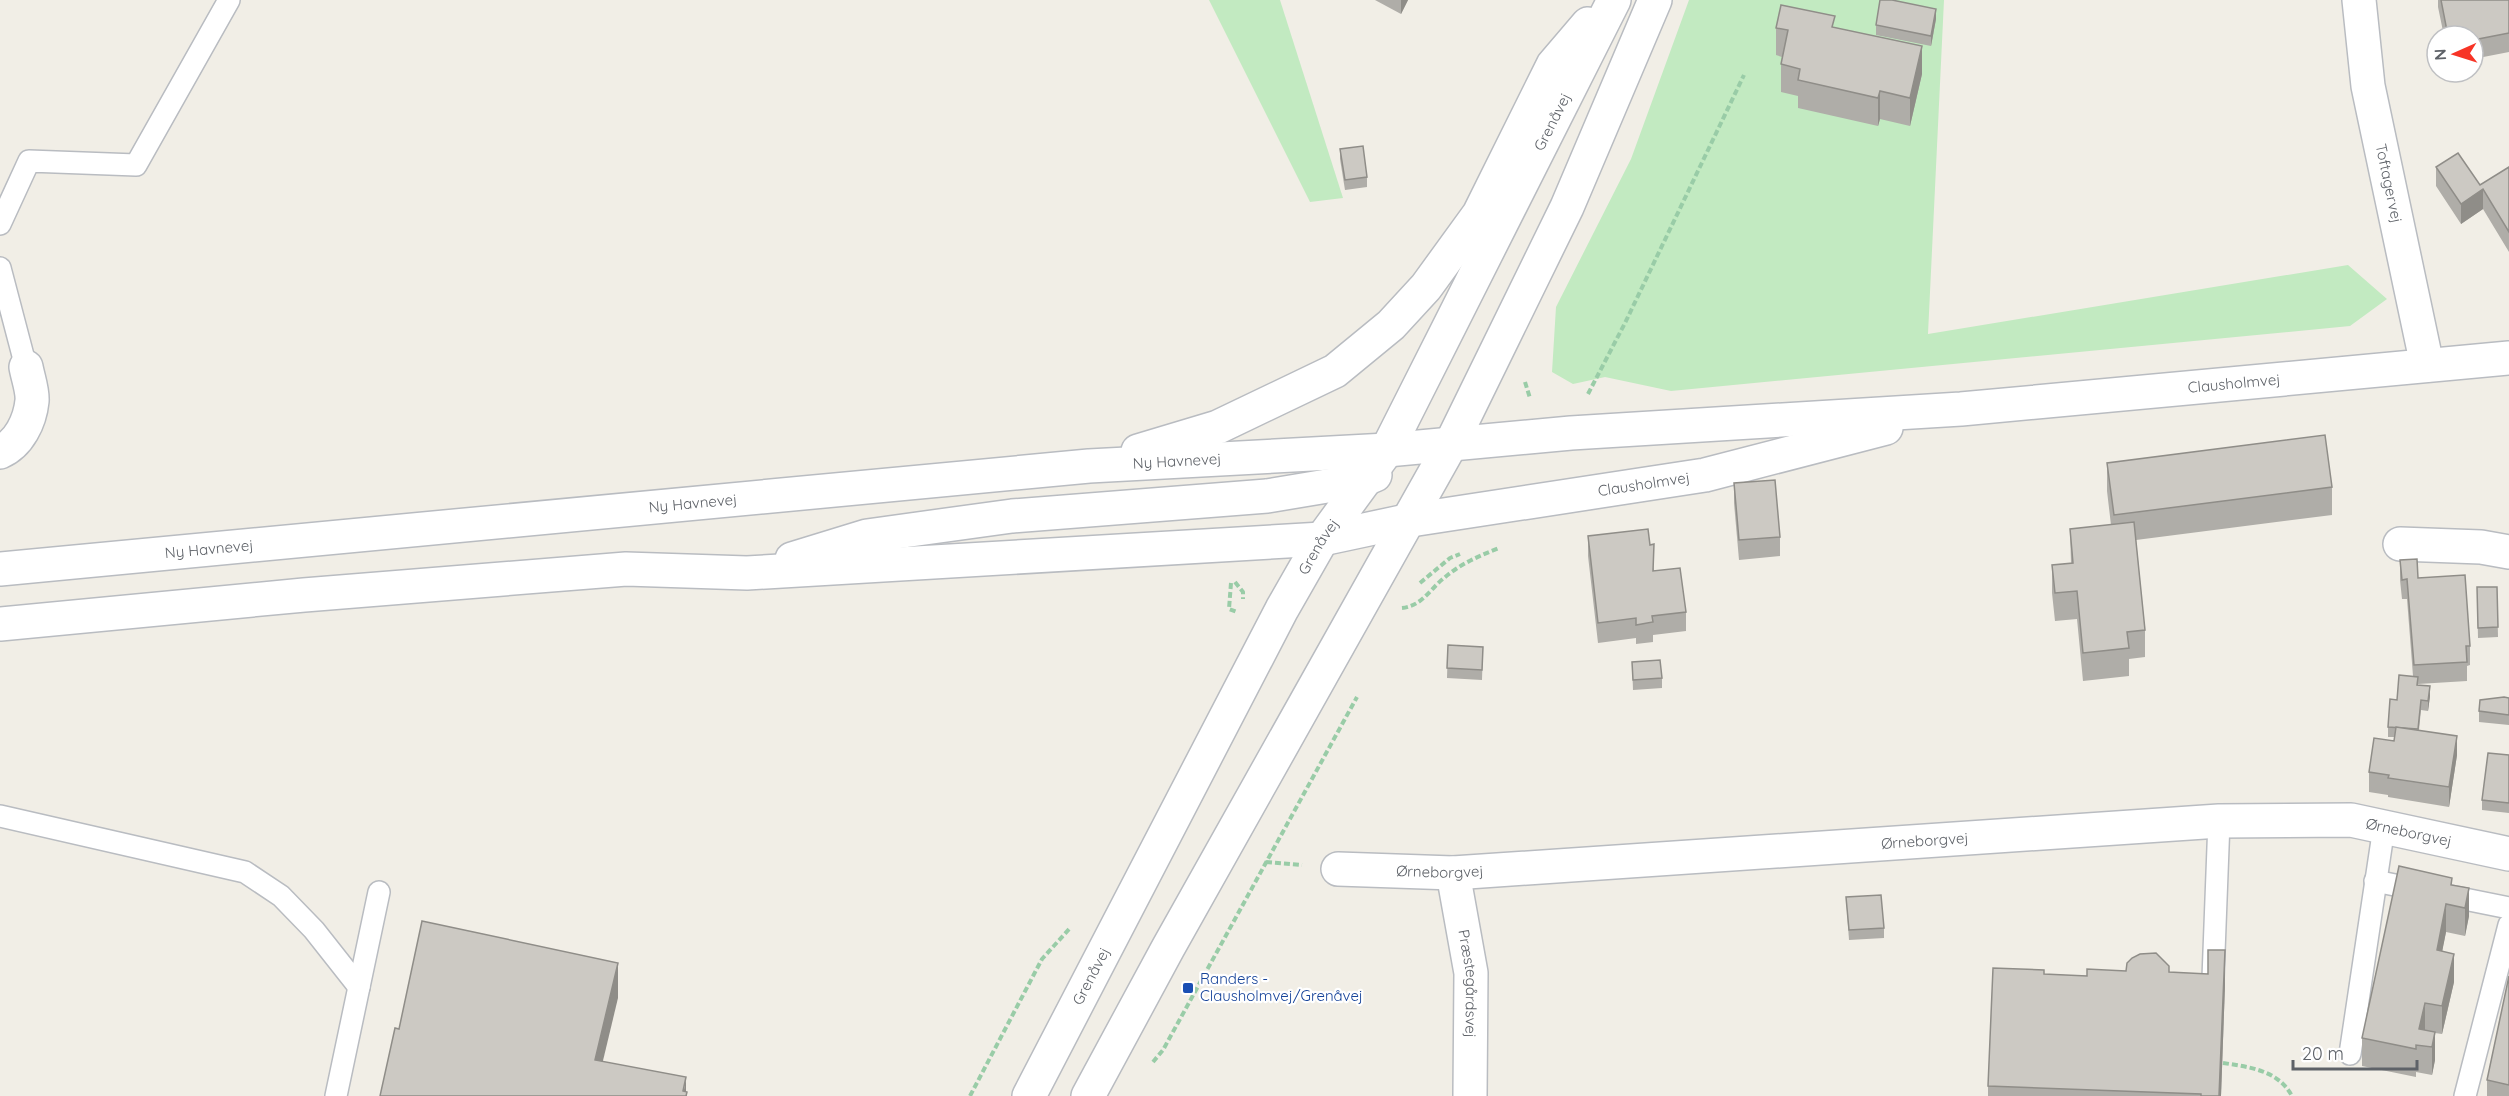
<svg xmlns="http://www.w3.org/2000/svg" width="2509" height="1096" viewBox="0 0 2509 1096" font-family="Quicksand,sans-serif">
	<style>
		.green { fill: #c2eac1 }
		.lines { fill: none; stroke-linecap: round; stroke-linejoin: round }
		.service-casing { stroke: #b9bcc1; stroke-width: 24 }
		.minor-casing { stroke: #b9bcc1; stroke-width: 36 }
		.tertiary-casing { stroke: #b9bcc1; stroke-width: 36 }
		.path { stroke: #99cca7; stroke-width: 4; stroke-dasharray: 6 3; stroke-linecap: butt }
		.service { stroke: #fff; stroke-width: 21 }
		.minor { stroke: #fff; stroke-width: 33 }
		.tertiary { stroke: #fff; stroke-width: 33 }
		.wall { fill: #afada8 }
		.shaded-wall { fill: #8f8d88 }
		.building { fill: #ccc9c3; stroke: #8f8d88; stroke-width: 1.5 }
		.transit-dot { fill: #1a4fb4; stroke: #fff; stroke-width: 2 }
		.labels { text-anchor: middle; stroke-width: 4.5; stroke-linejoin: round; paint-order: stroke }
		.street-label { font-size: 15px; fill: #5e6268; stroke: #fff }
		.transit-label { font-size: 15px; fill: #164399; stroke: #fff; text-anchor: start }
	</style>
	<rect width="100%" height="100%" fill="#f1eee6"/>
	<g class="green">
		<polygon points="1209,0 1280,0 1343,198 1310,202"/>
		<polygon points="1689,0 1944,0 1928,334 2348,265 2387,299 2350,326 1671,391 1605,377 1573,384 1552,372 1556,307 1631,159"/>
	</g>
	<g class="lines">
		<defs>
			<g id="service">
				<polyline points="0,224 29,161 136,165 229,0"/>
				<polyline points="0,268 26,367"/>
				<polyline points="0,816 245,872 281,896 314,930 359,987"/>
				<polyline points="2375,881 2509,908"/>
				<polyline points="2213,978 2219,821"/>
				<polyline points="2350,1054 2384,827"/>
				<polyline points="336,1096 379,892"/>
				<polyline points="2465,1096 2509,925"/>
			</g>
			<g id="minor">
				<path id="s1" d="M 2359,0 L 2368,86 L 2427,365"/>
				<path d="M 0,452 C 19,444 30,421 32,401 C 33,391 28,378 26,367"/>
				<polyline points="2400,544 2481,547 2509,552"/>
				<path id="s2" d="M 1338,869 L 1453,873 L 2219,821 L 2351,820 L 2509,854"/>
				<path id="s3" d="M 1453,873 L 1471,973 L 1470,1096"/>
			</g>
			<g id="tertiary">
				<polyline points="1138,451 1218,427 1335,371 1391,325 1426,287 1479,214 1553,65 1588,24"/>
				<polyline points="792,559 867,536 1012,516 1267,496 1363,480 1375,475"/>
				<path id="s4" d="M 0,569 L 1089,466 L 1387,450 L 1571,433 L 1961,409 L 2509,358"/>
				<path id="s5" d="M 0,624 L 304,595 L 626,569 L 747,573 L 1322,539 L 1411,520 L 1705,475 L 1886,428"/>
				<path id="s6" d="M 1029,1096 L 1282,609 L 1322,539 L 1387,450 L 1614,0"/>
				<polyline points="1088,1096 1168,948 1451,444 1567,207 1655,0"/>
			</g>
		</defs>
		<use href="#service" class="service-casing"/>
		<use href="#minor" class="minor-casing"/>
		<use href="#tertiary" class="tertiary-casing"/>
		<g class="path">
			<polyline points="1525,382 1530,398"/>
			<polyline points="1588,394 1625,323 1744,75"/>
			<polyline points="1235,582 1243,592 1243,599"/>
			<polyline points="1231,583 1229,609 1237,612"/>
			<polyline points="1420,583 1450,558 1460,554"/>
			<path d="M 1402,608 C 1422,606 1430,589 1444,578 C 1460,564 1479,556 1499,548"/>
			<polyline points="1266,862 1302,865"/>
			<polyline points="1153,1062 1163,1050 1357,697"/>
			<path d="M 2223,1063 C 2249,1067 2278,1070 2292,1096"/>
			<polyline points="970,1096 1042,959 1071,927"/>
		</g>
		<use href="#service" class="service"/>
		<use href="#minor" class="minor"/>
		<use href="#tertiary" class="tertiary"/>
	</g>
	<g class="wall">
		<polygon points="1375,0 1408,0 1401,14"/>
		<polygon points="2438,0 2509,0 2509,52 2473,59 2473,36 2444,36 2438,7"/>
		<polygon points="1936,19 1931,46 1876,35 1876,25"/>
		<polygon points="1835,27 1922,74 1910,126 1880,119 1878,126 1798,108 1798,96 1781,92 1781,64 1782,57 1776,55 1776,28"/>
		<polygon points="1340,149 1367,177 1367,187 1345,190 1340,159"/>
		<polygon points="2436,167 2480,185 2509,167 2509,252 2483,209 2461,224 2436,186"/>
		<polygon points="2107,463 2332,487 2332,515 2136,540 2145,630 2145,657 2129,659 2129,676 2083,681 2077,619 2055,621 2052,593 2052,565 2071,563 2070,529 2111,525 2107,491"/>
		<polygon points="1734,483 1780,537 1780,556 1739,560 1734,503"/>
		<polygon points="1588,536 1650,545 1654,571 1686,612 1686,631 1653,635 1653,642 1636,644 1636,638 1598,643 1588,556"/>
		<polygon points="2400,560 2418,578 2470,646 2470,665 2467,666 2467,681 2418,684 2418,685 2430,696 2428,711 2421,710 2419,730 2457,755 2449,807 2388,797 2388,795 2369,792 2369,772 2394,741 2395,737 2388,737 2388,727 2413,676 2407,599 2402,599 2400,580"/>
		<polygon points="2477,587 2497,587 2498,637 2478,638"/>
		<polygon points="1448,645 1483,647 1482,680 1447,678"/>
		<polygon points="1632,662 1662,678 1662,688 1633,690"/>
		<polygon points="2509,698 2509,725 2479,722 2479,711"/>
		<polygon points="2509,755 2509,813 2482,810 2482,800"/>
		<polygon points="2452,885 2469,888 2469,916 2465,936 2446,932 2442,951 2454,982 2442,1034 2435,1033 2435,1060 2432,1075 2416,1072 2416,1077 2362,1066 2362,1038"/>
		<polygon points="1846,897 1884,928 1884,938 1849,940"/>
		<polygon points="2169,972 2225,985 2221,1096 1988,1096 1988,1086 2044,974 2087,976"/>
		<polygon points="2509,976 2509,1096 2487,1096 2487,1080"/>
	</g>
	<g class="shaded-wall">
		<polygon points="1401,0 1408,0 1401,14"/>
		<polygon points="1936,9 1936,19 1931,46 1931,36"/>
		<polygon points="1922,46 1922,74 1910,126 1910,98"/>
		<polygon points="1880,91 1880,119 1878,126 1878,98"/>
		<polygon points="2483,189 2483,209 2461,224 2461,204"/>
		<polygon points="2430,686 2430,696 2428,711 2428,701"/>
		<polygon points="2457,736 2457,755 2449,807 2449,787"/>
		<polygon points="2469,888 2469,916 2465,936 2465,908"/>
		<polygon points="2446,904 2446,932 2437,978 2437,950"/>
		<polygon points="2225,950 2225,985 2221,1096 2219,1096"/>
		<polygon points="2454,954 2454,982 2442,1034 2442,1006"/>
		<polygon points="618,963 618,998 595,1094 595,1060"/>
		<polygon points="2425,1003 2425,1031 2419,1029"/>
		<polygon points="2435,1032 2435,1060 2432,1075 2432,1047"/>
		<polygon points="686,1077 686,1096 687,1092 687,1096 683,1096"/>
	</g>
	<g class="building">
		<polygon points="1880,0 1892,0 1936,9 1931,36 1876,25"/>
		<polygon points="2441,0 2509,0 2509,33 2473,40 2473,36 2448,36"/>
		<polygon points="1781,5 1835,16 1832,27 1922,46 1910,98 1880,91 1878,98 1798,80 1800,69 1781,64 1788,30 1776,28"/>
		<polygon points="1363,146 1367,177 1345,180 1340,149"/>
		<polygon points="2458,153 2480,185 2509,167 2509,232 2483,189 2461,204 2436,167"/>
		<polygon points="2325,435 2332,487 2114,515 2107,463"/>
		<polygon points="1775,480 1780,537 1739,540 1734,483"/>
		<polygon points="2134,522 2145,630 2127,632 2129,648 2083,653 2077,591 2055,593 2052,565 2073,563 2070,529"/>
		<polygon points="1648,529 1650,545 1654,544 1653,571 1680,568 1686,612 1652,616 1653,622 1636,625 1636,618 1598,623 1588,536"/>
		<polygon points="2417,559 2418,578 2465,575 2470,646 2466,646 2467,662 2414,665 2407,579 2402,580 2400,560"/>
		<polygon points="2477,587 2497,587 2498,627 2478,628"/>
		<polygon points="1448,645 1483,647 1482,670 1447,668"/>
		<polygon points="1660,660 1662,678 1633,680 1632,662"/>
		<polygon points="2399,675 2418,677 2417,685 2430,686 2428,701 2421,700 2418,729 2388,727 2390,699 2397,700"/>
		<polygon points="2504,697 2509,698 2509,715 2479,711 2480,700"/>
		<polygon points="2396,727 2457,736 2449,787 2388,778 2389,775 2369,772 2374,738 2394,741"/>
		<polygon points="2488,753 2509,755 2509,803 2482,800"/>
		<polygon points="2399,866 2452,878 2451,885 2469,888 2465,908 2446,904 2437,950 2454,954 2442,1006 2425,1003 2419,1029 2435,1032 2432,1047 2416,1045 2416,1049 2362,1038"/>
		<polygon points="1881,895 1884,928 1849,930 1846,897"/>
		<polygon points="422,921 618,963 595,1060 686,1077 683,1091 687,1092 686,1096 380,1096 395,1028 399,1029"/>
		<polygon points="2208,950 2225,950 2219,1096 2201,1096 2201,1094 1988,1086 1993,968 2044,970 2044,974 2087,976 2087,969 2126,971 2127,963 2132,958 2140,954 2156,953 2169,966 2169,972 2208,974"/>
		<polygon points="2509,976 2509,1085 2487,1080"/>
	</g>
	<rect class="transit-dot" x="1182" y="982" width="12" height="12" rx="3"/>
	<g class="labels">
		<g class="street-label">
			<text dy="5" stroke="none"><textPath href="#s6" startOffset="1107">Grenåvej</textPath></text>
			<text dy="5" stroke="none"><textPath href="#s1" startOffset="186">Toftagervej</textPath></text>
			<text dy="5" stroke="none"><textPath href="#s4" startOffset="2242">Clausholmvej</textPath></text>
			<text dy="5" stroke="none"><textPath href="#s4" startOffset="1182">Ny Havnevej</textPath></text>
			<text dy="5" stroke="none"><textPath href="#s5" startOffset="1652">Clausholmvej</textPath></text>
			<text dy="5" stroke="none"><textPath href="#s4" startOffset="696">Ny Havnevej</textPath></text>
			<text dy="5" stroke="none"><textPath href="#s6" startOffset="621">Grenåvej</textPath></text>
			<text dy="5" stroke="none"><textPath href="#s4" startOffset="210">Ny Havnevej</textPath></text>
			<text dy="5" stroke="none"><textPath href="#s2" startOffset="1074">Ørneborgvej</textPath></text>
			<text dy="5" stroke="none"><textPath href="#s2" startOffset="588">Ørneborgvej</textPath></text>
			<text dy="5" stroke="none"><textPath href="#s2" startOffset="102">Ørneborgvej</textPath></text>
			<text dy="5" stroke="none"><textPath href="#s6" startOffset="135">Grenåvej</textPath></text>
			<text dy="5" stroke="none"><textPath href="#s3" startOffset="112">Præstegårdsvej</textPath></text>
		</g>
		<g class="transit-label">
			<text x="1200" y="984">Randers -<tspan x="1200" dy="17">Clausholmvej/Grenåvej</tspan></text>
		</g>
	</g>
	<g transform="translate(2455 54) rotate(267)"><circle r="28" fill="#ffffff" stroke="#bfc0c3" stroke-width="1.5"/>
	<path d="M0-4.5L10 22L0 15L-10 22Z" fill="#f73426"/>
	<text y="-9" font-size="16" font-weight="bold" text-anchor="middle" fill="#5e6268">N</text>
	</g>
	<path d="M2293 1060v9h124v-9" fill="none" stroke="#5e6268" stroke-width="3"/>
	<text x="2302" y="1060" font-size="18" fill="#5e6268" stroke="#ffffff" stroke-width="4.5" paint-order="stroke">20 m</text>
</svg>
